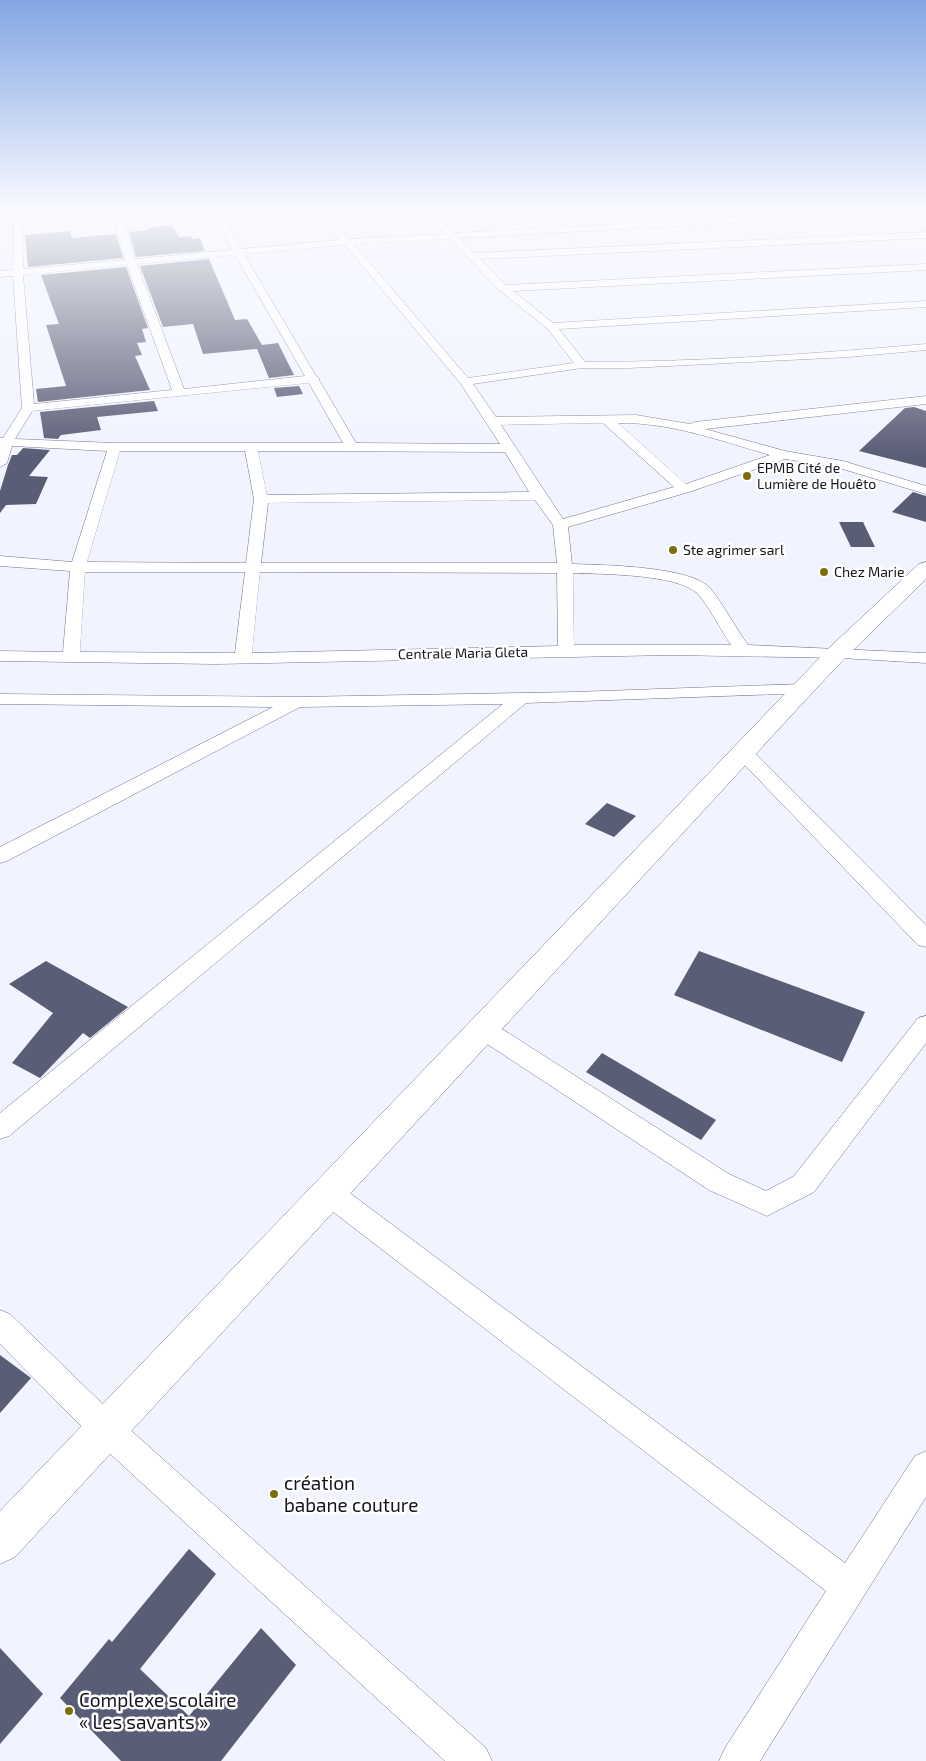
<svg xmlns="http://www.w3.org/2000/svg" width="926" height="1761" viewBox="0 0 926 1761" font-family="'Exo 2',sans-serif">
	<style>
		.building { fill: #5a5d76 }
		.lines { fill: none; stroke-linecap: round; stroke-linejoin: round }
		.minor-casing { stroke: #70738c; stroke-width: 1 }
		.tertiary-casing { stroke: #70738c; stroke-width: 1 }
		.minor { fill: #fff; fill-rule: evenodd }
		.tertiary { fill: #fff; fill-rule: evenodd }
		.poi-dot { fill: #7c6e0a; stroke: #fff; stroke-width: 2 }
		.labels { text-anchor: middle; stroke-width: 5; stroke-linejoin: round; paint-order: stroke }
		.far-poi-label { font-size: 14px; fill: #13141d; stroke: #fff; text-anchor: start }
		.far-street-label { font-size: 14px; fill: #13141d; stroke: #fff }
		.near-poi-label { font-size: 19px; fill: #13141d; stroke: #fff; text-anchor: start }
	</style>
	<rect width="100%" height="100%" fill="#f1f3ff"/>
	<g class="building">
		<polygon points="172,225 179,237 191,236 192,239 200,238 205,251 136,257 129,232 149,230 148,228"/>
		<polygon points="70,231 72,238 116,234 123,258 28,267 25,235"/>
		<polygon points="209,259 235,320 247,319 262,345 278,343 294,375 269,378 257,349 203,354 193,324 163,327 140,266"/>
		<polygon points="126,267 148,328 142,329 146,342 137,343 142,355 135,356 150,390 38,402 36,389 66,386 46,325 59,324 41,275"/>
		<polygon points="299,386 303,394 277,397 274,388"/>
		<polygon points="154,401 158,411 97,417 101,430 61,435 58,439 44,438 40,412"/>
		<polygon points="914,407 926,411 926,468 859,451 905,408"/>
		<polygon points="23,448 50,450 29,476 48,477 36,504 6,505 0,513 0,491 8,465 12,455 17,455"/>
		<polygon points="913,492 926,496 926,522 892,512"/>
		<polygon points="839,522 863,522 875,547 851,547"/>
		<polygon points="607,803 636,816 614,837 585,824"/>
		<polygon points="699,951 865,1012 842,1062 674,995"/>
		<polygon points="46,961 128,1007 90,1038 83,1033 40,1078 12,1063 53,1013 9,984"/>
		<polygon points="602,1053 716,1120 701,1140 586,1072"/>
		<polygon points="0,1355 31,1378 0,1413"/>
		<polygon points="189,1549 216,1574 140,1669 189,1716 261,1628 296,1665 221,1761 121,1761 60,1698 109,1639 112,1642"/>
		<polygon points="0,1648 43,1694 0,1744"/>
	</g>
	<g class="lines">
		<defs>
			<g id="minor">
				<path d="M 14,210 L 22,210 L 23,269 L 125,260 L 112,210 L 120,210 L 135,259 L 232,250 L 212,210 L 220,210 L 241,249 L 340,240 L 316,210 L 324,210 L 349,239 L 445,234 L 423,210 L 431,210 L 438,216 L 585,210 L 635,210 L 631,213 L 443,221 L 455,233 L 876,210 L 919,210 L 915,213 L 460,238 L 474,253 L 926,232 L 926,238 L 480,259 L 506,285 L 926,264 L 926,270 L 513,291 L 553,323 L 926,301 L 926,307 L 559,329 L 585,362 C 699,362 813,354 926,344 L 926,350 L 849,357 L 629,368 L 582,368 L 473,384 L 496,417 L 636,415 L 690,424 L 695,422 L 926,396 L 926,404 L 705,429 L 785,451 L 843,461 L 926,486 L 926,494 L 836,467 L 785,459 L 689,492 L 568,527 L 572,564 C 602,565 690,566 710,588 C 724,605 735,627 748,645 L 926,653 L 926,663 L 841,658 L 671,655 L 216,664 L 0,661 L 0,651 L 63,652 L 70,571 L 0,566 L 0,556 L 72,562 L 107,451 L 12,446 L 7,463 L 0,467 L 0,438 L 3,438 L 22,408 L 13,276 L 0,277 L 0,271 L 13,270 ZM 450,239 L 499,290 L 547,328 L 574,363 L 468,378 L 354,244 ZM 345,245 L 461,384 L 500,444 L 356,443 L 319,380 L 320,379 L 316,376 L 244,254 ZM 235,255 L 305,376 L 184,389 L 137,264 ZM 127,265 L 172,390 L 34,404 L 23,275 ZM 309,383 L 343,443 L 115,443 L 15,439 L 32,411 ZM 603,423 L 674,487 L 563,519 L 501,425 ZM 618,423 C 670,422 721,441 770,455 L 686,484 ZM 120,451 L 245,451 L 254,499 L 246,563 L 87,562 ZM 258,451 L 505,452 L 529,492 L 267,495 ZM 535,500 L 553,525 L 557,563 L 261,563 L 268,503 ZM 85,572 L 245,572 L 235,653 L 80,652 ZM 260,572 L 557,573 L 558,646 L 252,653 ZM 573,573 C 602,574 676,574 697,593 C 706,602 723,633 731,645 L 574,645 Z"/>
				<polygon points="803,684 809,685 812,689 809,693 526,703 9,1136 0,1139 0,1113 503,704 300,707 7,861 0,863 0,847 273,707 0,704 0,694 297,697 575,692"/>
				<polygon points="743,746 750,748 926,925 926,947 918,945 736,756 734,752 736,748"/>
				<polygon points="926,1016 926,1043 814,1192 767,1216 709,1190 475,1036 471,1029 475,1022 483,1020 491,1022 729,1174 766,1191 794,1176 918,1018"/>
				<polygon points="329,1181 339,1185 845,1563 915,1456 926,1451 926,1497 760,1761 719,1761 725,1748 826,1591 319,1201 315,1193 319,1185"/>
				<polygon points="0,1310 10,1314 117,1418 486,1748 492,1761 445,1761 95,1440 0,1344"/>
			</g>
			<g id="tertiary">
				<polygon points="910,210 922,210 926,213 926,222 922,221"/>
				<polygon points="926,562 926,579 846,657 811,694 15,1557 0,1564 0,1511 830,647 919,564"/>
			</g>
		</defs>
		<use href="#minor" class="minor-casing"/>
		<use href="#tertiary" class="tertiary-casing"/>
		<use href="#minor" class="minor"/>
		<use href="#tertiary" class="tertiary"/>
	</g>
	<linearGradient id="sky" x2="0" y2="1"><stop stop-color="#83a6e3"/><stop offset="0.46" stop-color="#f9faff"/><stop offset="1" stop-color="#f9faff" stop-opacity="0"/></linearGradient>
	<rect width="926" height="456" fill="url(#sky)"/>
	<g class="poi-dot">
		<circle cx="747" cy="476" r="5"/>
		<circle cx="673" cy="550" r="5"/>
		<circle cx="824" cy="572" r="5"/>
		<circle cx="274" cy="1494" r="5"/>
		<circle cx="69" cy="1711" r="5"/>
	</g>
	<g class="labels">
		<g class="far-poi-label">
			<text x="757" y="473">EPMB Cité de<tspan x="757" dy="16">Lumière de Houêto</tspan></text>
			<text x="683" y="555">Ste agrimer sarl</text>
			<text x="834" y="577">Chez Marie</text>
		</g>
		<g class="far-street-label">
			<text transform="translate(463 653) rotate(-1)" y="5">Centrale Maria Gleta</text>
		</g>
		<g class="near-poi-label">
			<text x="284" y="1490">création<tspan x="284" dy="22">babane couture</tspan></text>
			<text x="79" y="1707">Complexe scolaire<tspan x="79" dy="22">« Les savants »</tspan></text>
		</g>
	</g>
</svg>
